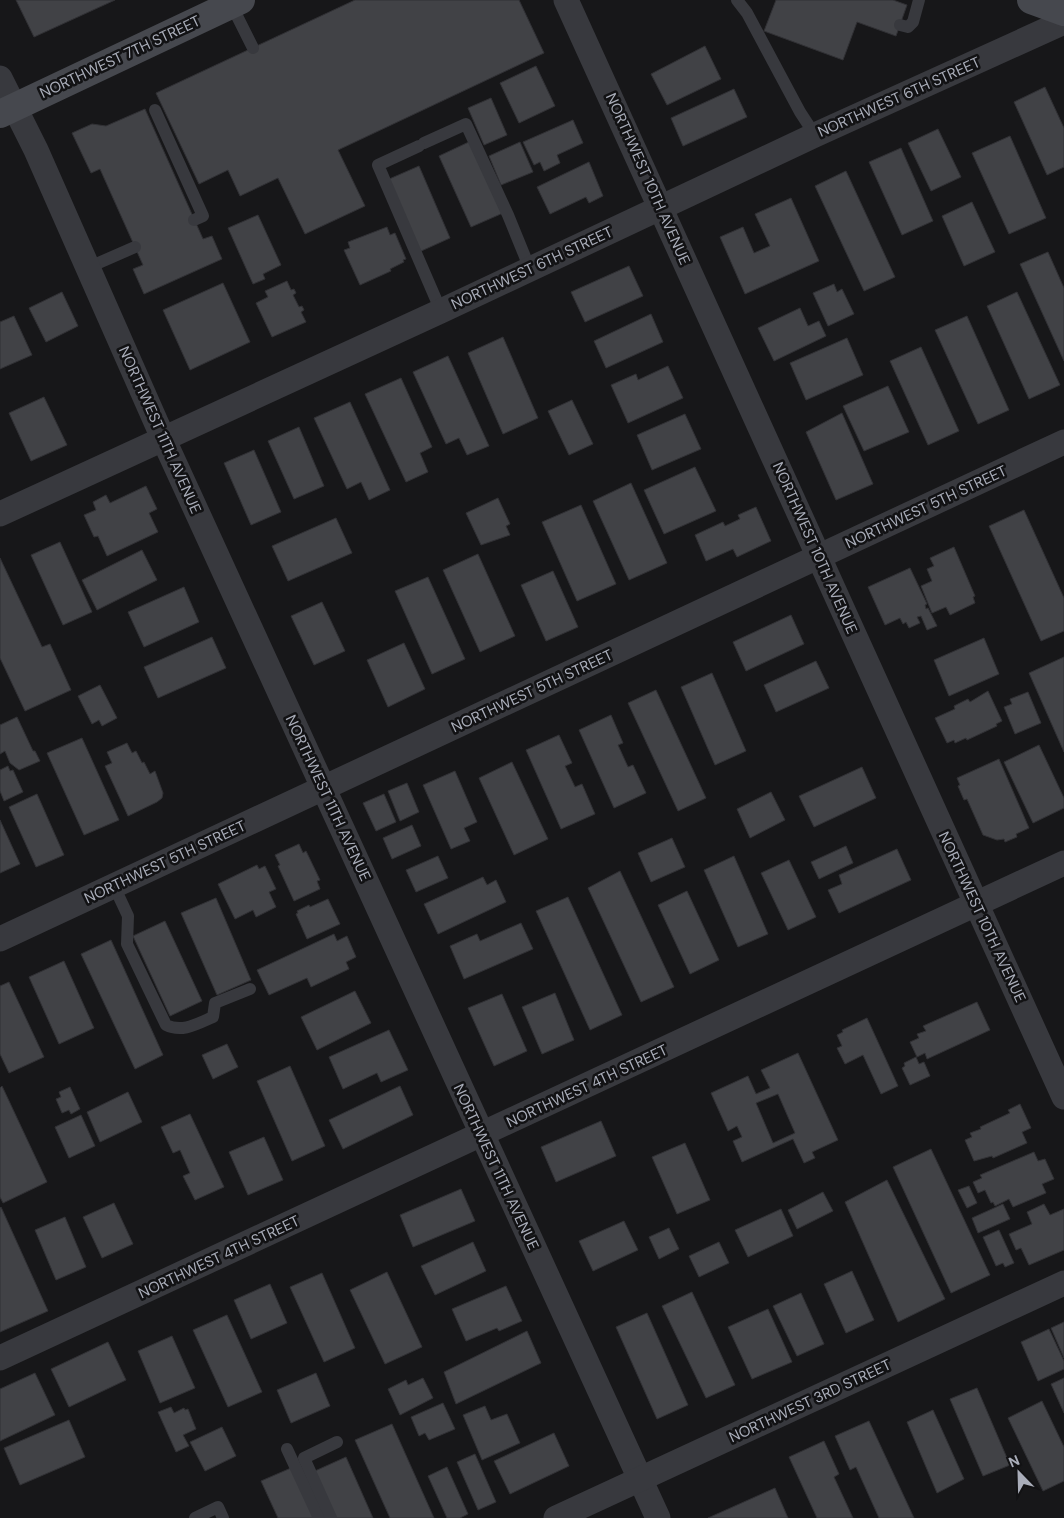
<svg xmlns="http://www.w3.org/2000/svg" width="1064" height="1518" viewBox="0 0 1064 1518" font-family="'DM Sans',sans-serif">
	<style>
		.building { fill: #414246; stroke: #313135; fill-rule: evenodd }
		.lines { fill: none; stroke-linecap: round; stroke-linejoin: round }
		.service { stroke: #38393e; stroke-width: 12 }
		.minor { stroke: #38393e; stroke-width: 25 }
		.secondary { stroke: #46484e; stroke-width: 28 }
		.labels { text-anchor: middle; stroke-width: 5; stroke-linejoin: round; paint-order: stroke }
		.street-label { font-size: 15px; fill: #a9adb9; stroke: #121214 }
	</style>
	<rect width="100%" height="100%" fill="#171719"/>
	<g class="building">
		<polygon points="16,0 115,0 34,37"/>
		<polygon points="355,0 519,0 544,53 338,150 365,206 305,234 278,178 240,196 228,170 199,184 156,93"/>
		<polygon points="776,0 893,0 907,5 896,36 857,22 843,60 764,31"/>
		<polygon points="705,46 721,79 667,105 651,74"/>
		<polygon points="536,66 555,106 519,123 500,83"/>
		<polygon points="1045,87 1064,128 1064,167 1047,175 1014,102"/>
		<polygon points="734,89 747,117 683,146 671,118"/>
		<polygon points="491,98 507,135 484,145 468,108"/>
		<polygon points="145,109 203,239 212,236 222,259 144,294 133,269 143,265 100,169 91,173 72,133 92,124 106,126"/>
		<polygon points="573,120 583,143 557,155 560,163 544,171 540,162 534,165 523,142"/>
		<polygon points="938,129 961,177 931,191 908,143"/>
		<polygon points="1010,136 1046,218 1009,234 972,153"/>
		<polygon points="471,141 503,213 471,227 439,156"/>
		<polygon points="520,142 533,172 501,185 489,156"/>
		<polygon points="901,148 933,221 902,235 869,162"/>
		<polygon points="589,162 603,196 589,203 586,197 550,214 537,187"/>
		<polygon points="419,166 450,238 419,252 387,180"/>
		<polygon points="846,171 895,277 864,291 815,186"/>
		<polygon points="791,198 819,261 745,294 720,237 743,227 754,253 770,246 755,214"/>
		<polygon points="972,202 995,252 964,266 942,216"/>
		<polygon points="258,215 281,265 263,274 265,279 253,284 228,228"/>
		<polygon points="387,227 390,235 395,233 406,259 403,260 404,262 390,269 391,271 360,285 344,250 350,248 348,242"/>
		<polygon points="1048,252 1064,288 1064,361 1020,264"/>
		<polygon points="629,266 643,296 585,322 571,292"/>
		<polygon points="287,281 291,290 294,289 296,293 293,295 299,307 302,306 304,310 301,312 306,322 272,337 256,303 268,297 265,291"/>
		<polygon points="223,283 250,342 190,370 163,310"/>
		<polygon points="834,284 837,292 842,289 854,314 828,326 813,293"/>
		<polygon points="62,292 78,326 46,342 29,308"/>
		<polygon points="1017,292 1060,385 1029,399 987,306"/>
		<polygon points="800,308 808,326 819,321 826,336 774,361 758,328"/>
		<polygon points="651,314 663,342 606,368 594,341"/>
		<polygon points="14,316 32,355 0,369 0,322"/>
		<polygon points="967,316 1009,410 978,424 935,330"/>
		<polygon points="503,337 538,418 503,434 468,353"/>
		<polygon points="847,338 863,375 806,400 790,363"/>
		<polygon points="921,347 959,431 928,445 890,361"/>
		<polygon points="448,356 489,446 467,455 459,438 446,444 413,372"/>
		<polygon points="668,366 683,398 628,423 611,385 636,374 638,380"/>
		<polygon points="401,378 432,447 420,453 428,472 406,482 365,394"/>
		<polygon points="888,386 909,432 864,451 843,406"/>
		<polygon points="44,397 67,445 31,461 9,413"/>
		<polygon points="572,400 593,444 569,455 548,411"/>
		<polygon points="350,402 390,490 369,500 361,482 347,489 314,418"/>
		<polygon points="842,413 873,484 836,500 806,432"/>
		<polygon points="685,414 701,449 652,470 637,435"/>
		<polygon points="299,427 324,486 294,499 268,441"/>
		<polygon points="254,450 281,512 251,525 224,463"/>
		<polygon points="695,467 716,511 664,534 644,490"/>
		<polygon points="631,483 667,563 629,580 593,501"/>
		<polygon points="146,486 157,509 149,513 158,532 107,556 98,536 94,537 84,515 96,510 93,502 106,495 110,503"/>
		<polygon points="498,498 510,524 506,526 510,535 481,545 466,513"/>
		<polygon points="581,505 616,584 577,601 542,522"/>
		<polygon points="756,507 771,541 737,557 733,549 706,561 695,535 723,522 725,526 740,519 738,515"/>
		<polygon points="1024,510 1064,598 1064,631 1041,641 989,526"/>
		<polygon points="336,518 352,553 288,581 272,546"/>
		<polygon points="60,542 92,612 63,625 31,555"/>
		<polygon points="954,547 975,596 973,597 975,603 950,615 946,607 932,613 921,586 932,581 927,569 934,566 930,558"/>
		<polygon points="142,550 157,580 97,610 82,580"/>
		<polygon points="478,554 515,636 480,652 443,570"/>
		<polygon points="0,558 42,647 50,644 71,690 25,711 0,658"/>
		<polygon points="910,568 927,604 925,605 926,609 928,608 937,626 927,630 921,616 917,617 920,623 909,628 906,622 903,624 900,618 885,625 868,587"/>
		<polygon points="553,571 578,627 546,641 521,585"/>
		<polygon points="428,577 465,659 432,674 395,591"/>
		<polygon points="184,587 199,622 144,647 128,612"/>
		<polygon points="322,602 345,651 314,665 291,616"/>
		<polygon points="791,615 804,644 746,671 733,642"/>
		<polygon points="212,637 226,668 158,698 144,667"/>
		<polygon points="984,638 999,674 949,696 934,660"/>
		<polygon points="404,643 425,689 388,707 367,660"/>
		<polygon points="1064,657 1064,752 1029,673"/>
		<polygon points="816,661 829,688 776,712 764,685"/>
		<polygon points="712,673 746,751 715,765 681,687"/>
		<polygon points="100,685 117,718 102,726 99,720 92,724 78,696"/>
		<polygon points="656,690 706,798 678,811 628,703"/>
		<polygon points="988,691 1002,721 996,724 997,726 967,740 966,738 955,743 954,740 947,743 935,718 955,709 954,706 968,699 970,702"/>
		<polygon points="1028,692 1041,723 1015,734 1004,707 1012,704 1010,699"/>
		<polygon points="611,715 623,743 618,745 628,767 633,765 646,793 614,808 579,730"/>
		<polygon points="17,717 33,751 35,751 40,761 19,770 10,763 5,751 0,754 0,725"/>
		<polygon points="559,735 572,763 565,766 575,787 582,784 595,814 561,829 526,750"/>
		<polygon points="82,738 119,820 84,835 47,753"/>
		<polygon points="127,743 132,753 136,751 142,763 144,762 150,774 155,771 163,793 162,798 157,802 128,816 105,766 112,763 107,752"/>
		<polygon points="1039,745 1064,798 1064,808 1033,823 1004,762"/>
		<polygon points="999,759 1029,828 1016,834 1017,837 1005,842 1004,839 997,840 983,835 967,799 964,800 958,786 960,785 957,778"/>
		<polygon points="512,762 548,839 514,855 479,778"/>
		<polygon points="8,766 10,771 13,770 23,792 4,801 0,791 0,770"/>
		<polygon points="862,767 876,798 814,827 799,796"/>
		<polygon points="455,771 477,822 464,828 470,841 451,849 423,785"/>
		<polygon points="407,783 419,812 400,821 388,791"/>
		<polygon points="771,792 785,820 750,838 737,809"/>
		<polygon points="37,794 64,855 36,867 9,807"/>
		<polygon points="384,794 396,822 376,831 363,803"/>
		<polygon points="0,820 20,864 0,873"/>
		<polygon points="412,825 421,846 392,859 383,838"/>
		<polygon points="672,838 685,867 651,882 638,853"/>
		<polygon points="299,844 303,853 306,851 320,880 317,881 320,889 294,901 278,866 280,865 275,855"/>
		<polygon points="846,846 853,863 819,879 811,862"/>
		<polygon points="897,849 911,880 839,913 828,890 842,884 839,875"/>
		<polygon points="438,856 448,878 416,892 406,870"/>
		<polygon points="734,856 768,934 738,947 704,870"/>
		<polygon points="789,860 816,917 788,930 761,873"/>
		<polygon points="257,865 259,869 265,866 276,889 269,892 276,907 256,917 253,910 235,919 218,884"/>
		<polygon points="620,871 674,987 641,1002 588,888"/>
		<polygon points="483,877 487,885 496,880 506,902 438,934 424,904"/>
		<polygon points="687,891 719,960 690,974 658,905"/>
		<polygon points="568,897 622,1015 590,1030 536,911"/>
		<polygon points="216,898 251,980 217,995 181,913"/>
		<polygon points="328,899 340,924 307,939 296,914 298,913 297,911 309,905 310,907"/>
		<polygon points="165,921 202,1001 170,1016 133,936"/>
		<polygon points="521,923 533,949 464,979 450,946 477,934 480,941"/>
		<polygon points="334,934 337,941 347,936 356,957 346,962 349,969 311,987 307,978 269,995 257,970"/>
		<polygon points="111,940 163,1055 135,1069 81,954"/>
		<polygon points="64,961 94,1028 59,1044 29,977"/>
		<polygon points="9,982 44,1057 9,1073 0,1054 0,986"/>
		<polygon points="355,991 371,1023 317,1050 301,1017"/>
		<polygon points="555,993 574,1040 542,1054 522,1007"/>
		<polygon points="502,994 527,1051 494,1066 468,1008"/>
		<polygon points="977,1002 990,1030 927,1059 925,1053 917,1057 910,1042 919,1038 917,1034 926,1031 923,1026"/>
		<polygon points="867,1018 898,1086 881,1094 863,1055 845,1064 837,1048 842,1046 837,1035 843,1032 842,1030"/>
		<polygon points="389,1030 408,1070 381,1082 377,1073 343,1089 329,1057"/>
		<polygon points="227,1044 238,1067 213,1079 202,1055"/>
		<path d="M 798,1053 L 838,1140 L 812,1152 L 815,1158 L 804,1163 L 793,1139 L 742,1162 L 733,1141 L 742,1137 L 737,1126 L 728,1131 L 711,1093 L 748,1076 L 756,1094 L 770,1088 L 761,1070 ZM 778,1094 L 795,1133 L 773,1143 L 756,1103 Z"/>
		<polygon points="916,1057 919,1064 924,1062 930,1076 910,1085 902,1068 905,1066 904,1063"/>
		<polygon points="290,1066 325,1146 292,1161 257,1081"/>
		<polygon points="2,1086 47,1182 3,1203 0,1197 0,1088"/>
		<polygon points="400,1086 413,1115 343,1149 329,1120"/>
		<polygon points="70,1087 80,1109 71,1114 69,1110 62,1113 56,1099 61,1097 59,1092"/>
		<polygon points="128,1092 142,1122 100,1142 87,1112"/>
		<polygon points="1020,1104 1031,1128 1022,1132 1027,1143 993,1158 992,1156 974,1161 965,1140 972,1137 970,1133 981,1129 980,1127 1010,1113 1008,1110"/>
		<polygon points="190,1114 224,1187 195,1200 183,1176 190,1173 180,1150 173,1153 161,1127"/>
		<polygon points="81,1115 95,1146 69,1158 55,1127"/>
		<polygon points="601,1121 616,1156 556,1182 541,1147"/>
		<polygon points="264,1137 283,1180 248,1195 229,1152"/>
		<polygon points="685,1143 710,1200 677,1214 652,1157"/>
		<polygon points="931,1149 990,1275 951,1293 893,1167"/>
		<polygon points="1034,1152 1038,1161 1045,1159 1054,1179 1042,1184 1046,1193 1013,1207 1009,1199 995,1206 993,1202 991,1203 985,1190 978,1193 973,1182 982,1178 980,1175"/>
		<polygon points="887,1180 945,1299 898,1322 845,1202"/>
		<polygon points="969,1186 977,1203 967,1208 958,1190"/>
		<polygon points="461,1189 475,1221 413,1247 400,1215"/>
		<polygon points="823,1192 833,1211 797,1229 788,1210"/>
		<polygon points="114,1203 133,1244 102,1258 83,1217"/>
		<polygon points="1003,1204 1010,1219 978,1233 972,1218"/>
		<polygon points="1044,1204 1050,1215 1064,1209 1064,1250 1029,1265 1021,1248 1016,1250 1009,1234 1032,1224 1027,1212"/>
		<polygon points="1,1207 48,1311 0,1332 0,1208"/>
		<polygon points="781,1209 793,1236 748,1257 735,1230"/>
		<polygon points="65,1217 86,1267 56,1280 35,1230"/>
		<polygon points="624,1221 638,1250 593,1271 579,1241"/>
		<polygon points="669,1228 679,1249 659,1259 649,1237"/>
		<polygon points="999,1230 1014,1263 1005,1267 1003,1263 996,1266 983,1237"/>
		<polygon points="473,1242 486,1271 435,1295 421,1266"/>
		<polygon points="719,1242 729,1263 699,1277 689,1256"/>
		<polygon points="852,1271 874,1320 846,1333 824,1284"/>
		<polygon points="387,1272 422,1347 385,1364 350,1290"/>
		<polygon points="322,1273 355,1348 324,1362 290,1287"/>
		<polygon points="270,1284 287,1323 251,1339 234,1300"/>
		<polygon points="506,1286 522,1321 499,1331 497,1328 466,1341 452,1309"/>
		<polygon points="692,1292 735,1385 706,1398 662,1306"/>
		<polygon points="801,1293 824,1344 797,1356 773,1306"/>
		<polygon points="768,1309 792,1362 752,1379 728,1327"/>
		<polygon points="647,1313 688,1405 657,1419 616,1327"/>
		<polygon points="227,1315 262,1392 228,1407 193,1330"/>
		<polygon points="1064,1322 1064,1358 1051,1328"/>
		<polygon points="1049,1329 1064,1361 1064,1369 1038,1381 1021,1342"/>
		<polygon points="527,1331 541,1363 456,1404 444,1372"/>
		<polygon points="172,1336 195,1388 160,1403 138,1351"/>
		<polygon points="108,1342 126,1380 69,1407 51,1369"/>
		<polygon points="35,1373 55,1415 0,1441 0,1389"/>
		<polygon points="316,1373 330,1406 291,1423 277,1390"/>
		<polygon points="423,1378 433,1398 400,1415 388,1389 406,1380 408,1385"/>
		<polygon points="1064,1378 1064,1413 1051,1384"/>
		<polygon points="977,1388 1010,1465 983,1476 950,1399"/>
		<polygon points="1042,1401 1064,1447 1064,1481 1043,1491 1008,1418"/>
		<polygon points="443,1403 455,1429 429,1440 425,1433 419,1436 411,1417"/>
		<polygon points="485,1406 491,1420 507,1414 520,1443 482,1460 463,1415"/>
		<polygon points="171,1407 174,1413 184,1408 185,1410 188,1409 196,1429 183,1435 189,1446 176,1452 158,1412"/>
		<polygon points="933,1410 964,1479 937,1493 907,1422"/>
		<polygon points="69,1420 85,1457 20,1485 4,1448"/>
		<polygon points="869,1421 914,1518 879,1518 856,1467 850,1470 835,1436"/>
		<polygon points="392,1424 434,1518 390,1518 355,1440"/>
		<polygon points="222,1427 236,1456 205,1471 190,1442"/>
		<polygon points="554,1433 569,1466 510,1494 494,1461"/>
		<polygon points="824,1441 839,1474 834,1477 853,1518 817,1518 789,1457"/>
		<polygon points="475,1454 496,1502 478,1510 457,1462"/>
		<polygon points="346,1457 373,1518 336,1518 315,1471"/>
		<polygon points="447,1467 468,1514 460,1518 447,1518 428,1476"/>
		<polygon points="291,1468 314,1518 278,1518 261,1481"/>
		<polygon points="775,1488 788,1518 708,1518"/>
	</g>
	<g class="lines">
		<g class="service">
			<polyline points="737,0 747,13 800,112 815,135"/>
			<polyline points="231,4 253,48"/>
			<polyline points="900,25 908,27 913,22 919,0"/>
			<polyline points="155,110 203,216 194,220"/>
			<polyline points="424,143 466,124 508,215 530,269"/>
			<polyline points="419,146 378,165 441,311"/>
			<polyline points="87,268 135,247"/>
			<path d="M 114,886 L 128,916 L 127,944 L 166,1025 C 182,1033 197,1024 213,1017 L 215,1003 L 250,989"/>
			<polyline points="287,1449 319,1518"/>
			<polyline points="195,1518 218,1507 223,1518"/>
			<polyline points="331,1518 304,1458 337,1442"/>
		</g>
		<g class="minor">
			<polyline points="566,0 1064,1097"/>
			<polyline points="0,78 36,150 163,438 658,1518"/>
			<polyline points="0,514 441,311 815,135 1064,22"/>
			<polyline points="0,939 1064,442"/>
			<polyline points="0,1358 1064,863"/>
			<polyline points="556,1518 1064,1283"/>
		</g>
		<g class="secondary">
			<polyline points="1031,0 1064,12"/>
			<polyline points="0,114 241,0"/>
		</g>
	</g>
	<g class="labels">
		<g class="street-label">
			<text transform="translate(120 57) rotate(-25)" y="5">NORTHWEST 7TH STREET</text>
			<text transform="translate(899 97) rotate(-24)" y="5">NORTHWEST 6TH STREET</text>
			<text transform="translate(648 179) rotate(66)" y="5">NORTHWEST 10TH AVENUE</text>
			<text transform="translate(532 268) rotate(-25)" y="5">NORTHWEST 6TH STREET</text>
			<text transform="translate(160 430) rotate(66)" y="5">NORTHWEST 11TH AVENUE</text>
			<text transform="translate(926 507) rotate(-25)" y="5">NORTHWEST 5TH STREET</text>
			<text transform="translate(815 548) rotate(66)" y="5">NORTHWEST 10TH AVENUE</text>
			<text transform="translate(532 691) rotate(-25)" y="5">NORTHWEST 5TH STREET</text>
			<text transform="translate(328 798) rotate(65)" y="5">NORTHWEST 11TH AVENUE</text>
			<text transform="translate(165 862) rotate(-25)" y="5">NORTHWEST 5TH STREET</text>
			<text transform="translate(982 917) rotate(65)" y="5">NORTHWEST 10TH AVENUE</text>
			<text transform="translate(587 1086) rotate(-25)" y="5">NORTHWEST 4TH STREET</text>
			<text transform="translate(496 1167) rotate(65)" y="5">NORTHWEST 11TH AVENUE</text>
			<text transform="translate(219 1257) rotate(-25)" y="5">NORTHWEST 4TH STREET</text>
			<text transform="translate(810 1401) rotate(-25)" y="5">NORTHWEST 3RD STREET</text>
		</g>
	</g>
	<g transform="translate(1019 1473) rotate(337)" stroke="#121214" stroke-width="4" paint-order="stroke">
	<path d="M0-4L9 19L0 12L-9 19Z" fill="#a9adb9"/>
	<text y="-8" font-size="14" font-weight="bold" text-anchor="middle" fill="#a9adb9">N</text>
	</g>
</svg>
